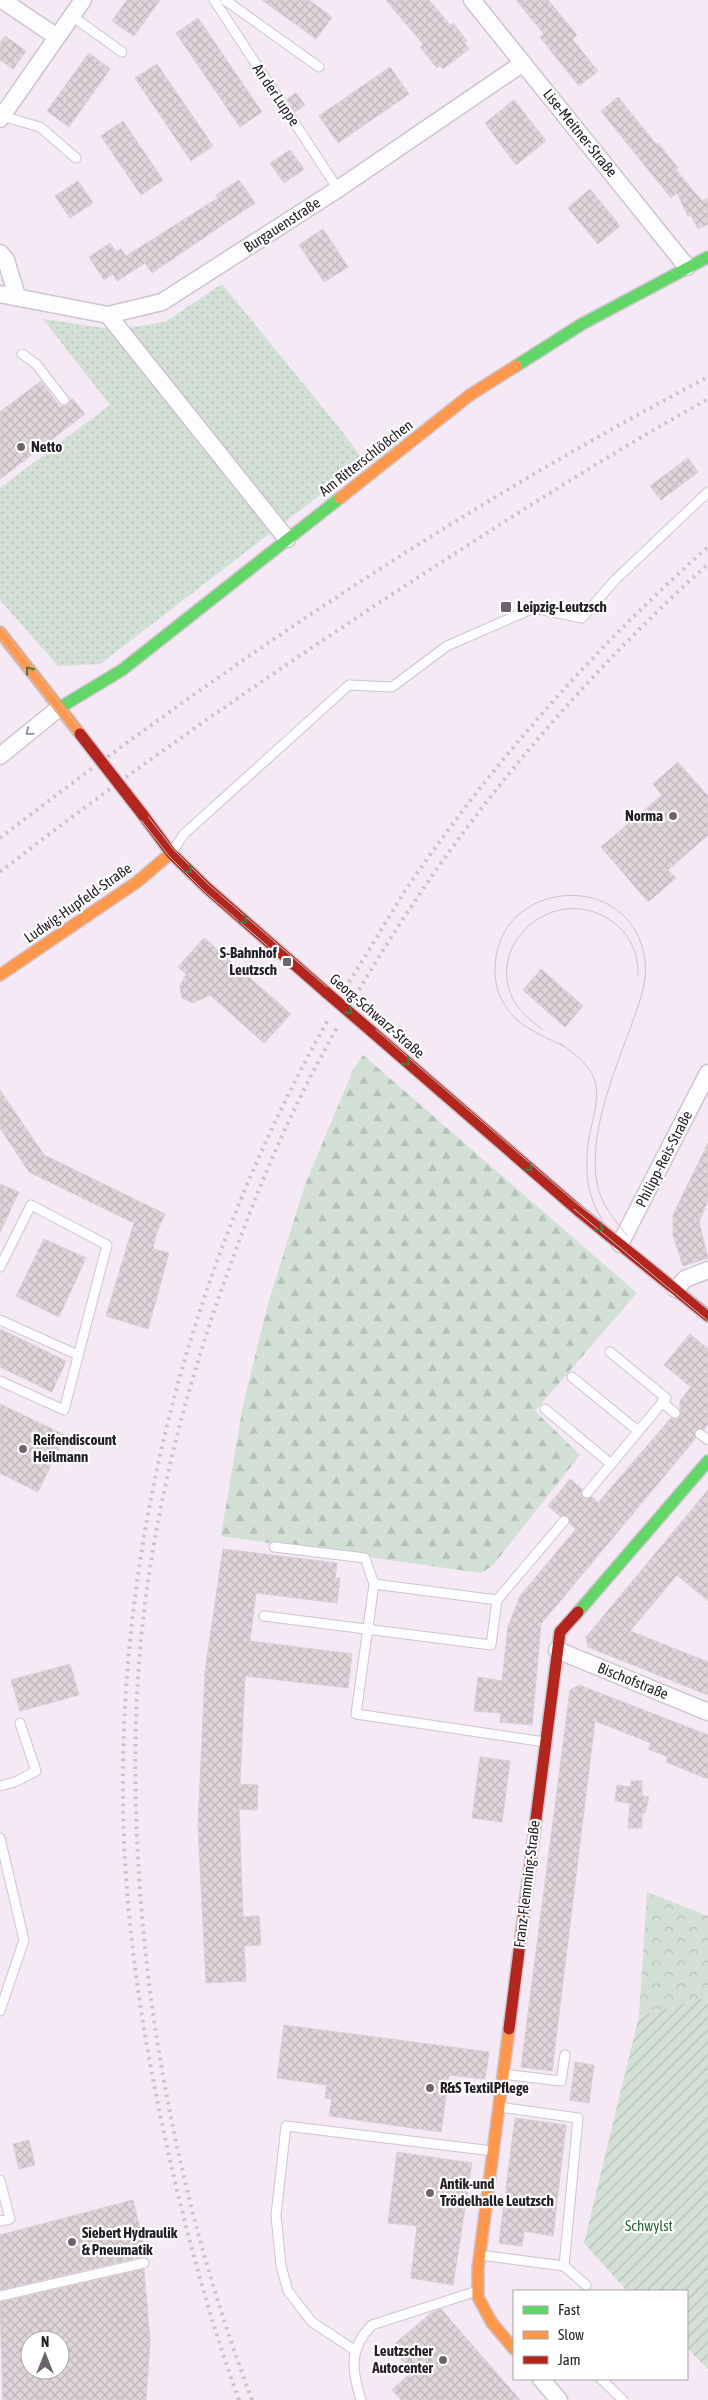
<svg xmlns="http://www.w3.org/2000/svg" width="708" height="2400" viewBox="0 0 708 2400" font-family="'Asap Condensed',sans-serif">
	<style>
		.grass { fill: url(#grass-dots) }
		.forest { fill: url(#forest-firs) }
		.park { fill: url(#park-crowns) }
		.garden { fill: url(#garden-furrows) }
		.building { fill: url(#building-cross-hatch); stroke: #dacfd3; fill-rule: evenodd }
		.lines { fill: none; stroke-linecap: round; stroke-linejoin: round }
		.lane-casing { stroke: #cdc5ce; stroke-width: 11 }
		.street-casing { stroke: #cdc5ce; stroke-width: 19 }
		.fast-casing { stroke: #cdc5ce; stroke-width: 14 }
		.slow-casing { stroke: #cdc5ce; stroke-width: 14 }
		.jam-casing { stroke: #cdc5ce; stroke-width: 14 }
		.lane { stroke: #fdfcfe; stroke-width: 9 }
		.street { stroke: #fdfcfe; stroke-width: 16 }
		.fast { stroke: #63d668; stroke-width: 11 }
		.slow { stroke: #ff974d; stroke-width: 11 }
		.jam { stroke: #b3261e; stroke-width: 11 }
		.tram { stroke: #c7c4c7; stroke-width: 1 }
		.rail { stroke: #c7c4c7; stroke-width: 4; stroke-dasharray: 2.5 5; stroke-linecap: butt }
		.jam-bridge-casing { stroke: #cdc5ce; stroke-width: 14; stroke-linecap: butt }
		.jam-bridge { stroke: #b3261e; stroke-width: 11 }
		.oneway { stroke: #447a47 }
		.oneway2 { stroke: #9b989d }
		.poi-dot { fill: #6d656e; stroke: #fff; stroke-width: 2 }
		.labels { text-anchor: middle; stroke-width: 4.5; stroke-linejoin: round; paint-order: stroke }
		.street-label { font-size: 15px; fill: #241e26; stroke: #fff }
		.poi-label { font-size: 15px; font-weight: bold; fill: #241e26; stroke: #fff; text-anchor: start }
		.park-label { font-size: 15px; fill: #286639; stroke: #fff }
	</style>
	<defs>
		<pattern id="grass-dots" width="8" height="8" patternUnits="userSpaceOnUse" patternTransform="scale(1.25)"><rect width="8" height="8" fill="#d2e0d6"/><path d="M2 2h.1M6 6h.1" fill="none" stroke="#b4c0b8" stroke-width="1.8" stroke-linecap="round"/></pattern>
		<pattern id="forest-firs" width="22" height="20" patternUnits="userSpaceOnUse" patternTransform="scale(1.25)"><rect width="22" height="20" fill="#d2e0d6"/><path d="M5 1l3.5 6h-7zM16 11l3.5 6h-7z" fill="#b4c0b8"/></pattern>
		<pattern id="park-crowns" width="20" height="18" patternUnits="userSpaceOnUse" patternTransform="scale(1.25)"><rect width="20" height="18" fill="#d2e0d6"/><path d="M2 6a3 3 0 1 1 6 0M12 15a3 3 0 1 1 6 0" fill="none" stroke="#b4c0b8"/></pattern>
		<pattern id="garden-furrows" width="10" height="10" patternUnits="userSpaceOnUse" patternTransform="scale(1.25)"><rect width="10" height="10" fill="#d2e0d6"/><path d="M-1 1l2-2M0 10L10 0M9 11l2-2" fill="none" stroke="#b4c0b8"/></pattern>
		<pattern id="building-cross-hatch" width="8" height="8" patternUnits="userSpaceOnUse" patternTransform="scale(1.25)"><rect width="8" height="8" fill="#dfd4da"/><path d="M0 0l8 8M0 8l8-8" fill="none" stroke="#bfb6bb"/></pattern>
	</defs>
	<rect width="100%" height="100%" fill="#f4e9f5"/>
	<polygon class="grass" points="222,284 341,430 364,461 100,664 58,666 0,600 0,488 110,405 43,319 117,330 165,322"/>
	<polygon class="forest" points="363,1055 637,1293 535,1411 580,1455 493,1565 481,1573 221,1536 243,1405 268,1304 305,1185 353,1070"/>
	<polygon class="park" points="647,1892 708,1916 708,1997 639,2016"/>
	<polygon class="garden" points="708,1997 708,2369 687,2348 687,2291 627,2291 584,2243 639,2016"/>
	<g class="building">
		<polygon points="127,0 160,0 134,36 112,21"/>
		<polygon points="262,0 309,0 332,17 316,39"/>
		<polygon points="386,0 429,0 450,25 453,23 467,41 464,43 469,49 443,69 440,65 437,68 420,47 423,44"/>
		<polygon points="516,0 548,0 577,35 572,39 598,71 579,86 540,37 544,34"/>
		<polygon points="198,18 262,112 240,127 176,33"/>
		<polygon points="5,36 26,51 13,69 0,60 0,43"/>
		<polygon points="89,53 110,69 69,127 47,111"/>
		<polygon points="157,64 213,146 191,161 135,78"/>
		<polygon points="390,67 409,94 338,143 319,116"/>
		<polygon points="296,93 305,105 295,112 287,99"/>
		<polygon points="618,97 656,144 658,143 678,168 676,170 702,201 708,198 708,224 698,229 691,215 688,216 677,193 671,198 601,111"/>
		<polygon points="514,100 546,141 516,165 485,123"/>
		<polygon points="123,121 163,180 141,195 101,136"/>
		<polygon points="290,150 304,169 284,183 270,163"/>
		<polygon points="239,180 255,203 152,273 145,263 117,281 113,274 104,280 89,257 110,243 116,252 121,249 126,256 218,198 216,195"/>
		<polygon points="78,181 93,203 70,218 55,196"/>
		<polygon points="590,189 620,226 598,244 568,208"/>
		<polygon points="323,229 348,267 324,282 299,245"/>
		<polygon points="41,381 60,407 67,405 72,398 85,414 0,479 0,412"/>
		<polygon points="688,458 698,472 661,500 650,486"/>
		<polygon points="678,762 708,796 708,835 668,870 676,878 648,902 601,847 662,795 653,784"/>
		<polygon points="204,938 291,1014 264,1043 210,995 193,1003 182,998 180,986 186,974 178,967"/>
		<polygon points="541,969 583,1006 565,1027 523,990"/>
		<polygon points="0,1090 44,1155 165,1214 156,1234 153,1249 169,1253 148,1329 106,1316 134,1223 29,1172 0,1128"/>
		<polygon points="708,1143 708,1200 699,1222 708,1258 683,1266 673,1235 673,1215"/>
		<polygon points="0,1184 19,1192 0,1232"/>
		<polygon points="44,1239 86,1258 59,1317 16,1296"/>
		<polygon points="0,1329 66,1361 52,1392 0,1367"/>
		<polygon points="690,1334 708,1349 708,1424 704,1429 695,1430 696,1438 541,1624 532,1725 500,1722 501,1713 474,1711 478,1677 502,1681 508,1627 520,1596 576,1529 570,1524 568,1516 560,1516 548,1506 570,1479 582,1489 581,1495 583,1498 592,1497 598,1503 671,1418 677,1419 680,1417 680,1401 691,1387 664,1365"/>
		<polygon points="0,1404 65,1435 38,1492 0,1473"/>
		<polygon points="708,1490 708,1601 677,1575 630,1631 708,1662 708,1695 588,1647 586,1637"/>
		<polygon points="223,1549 337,1563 335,1578 340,1578 337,1603 256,1593 250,1641 352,1654 348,1688 245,1676 240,1784 258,1785 257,1810 239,1809 243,1917 259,1916 261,1945 244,1946 246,1981 206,1983 198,1826 205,1671"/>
		<polygon points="70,1664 79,1695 20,1711 11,1680"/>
		<polygon points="579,1685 708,1735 708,1779 666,1762 668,1757 648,1749 651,1743 595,1721 552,2071 521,2067 570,1690"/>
		<polygon points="480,1757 510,1761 502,1822 472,1818"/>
		<polygon points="631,1781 642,1781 642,1796 649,1797 645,1813 642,1813 642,1828 628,1828 630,1803 615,1801 617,1785 631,1787"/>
		<polygon points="284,2025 489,2052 485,2079 449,2075 441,2132 329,2116 332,2099 325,2098 327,2085 277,2078"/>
		<polygon points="575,2062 594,2065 589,2103 570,2100"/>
		<polygon points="515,2118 566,2125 553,2236 524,2231 522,2246 499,2243"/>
		<polygon points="29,2140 35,2165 19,2169 13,2144"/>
		<polygon points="397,2152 472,2163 453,2285 411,2278 417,2226 388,2223"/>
		<polygon points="133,2200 145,2249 141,2250 142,2257 0,2290 0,2235"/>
		<path d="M 144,2269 L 150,2341 L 146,2400 L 3,2400 L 0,2302 ZM 30,2340 L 60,2340 L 60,2370 L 30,2370 Z"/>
		<polygon points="441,2309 520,2400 401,2400 392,2390 412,2372 391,2347 431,2313"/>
	</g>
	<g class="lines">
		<defs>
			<g id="lane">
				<polyline points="214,0 338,189"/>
				<polyline points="225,0 319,67"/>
				<polyline points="72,16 122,52"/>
				<polyline points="2,116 40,127 76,158"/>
				<polyline points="22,354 36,364 64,400"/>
				<polyline points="172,852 184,834 349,685 392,687 447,646 534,608 582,618 615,580 708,492"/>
				<polyline points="0,1267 31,1205 107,1245 64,1410 0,1381"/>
				<polyline points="0,1320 78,1355"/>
				<polyline points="572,1377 638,1431"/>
				<polyline points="662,1402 675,1413"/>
				<polyline points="545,1409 611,1464"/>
				<polyline points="700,1434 708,1440"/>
				<polyline points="587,1493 666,1398 610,1352"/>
				<polyline points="274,1547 365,1558 374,1584 356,1714 545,1742"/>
				<polyline points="374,1584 497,1600"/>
				<polyline points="264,1616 491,1645 497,1600 564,1521"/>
				<polyline points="0,1786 15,1782 36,1771 20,1723"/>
				<polyline points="0,1838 24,1940 0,2011"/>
				<polyline points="503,2074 561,2081 565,2055"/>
				<polyline points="499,2107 578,2118 564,2266"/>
				<polyline points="0,2180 10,2219 0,2221"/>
				<polyline points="480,2255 564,2266 586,2285"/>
				<polyline points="0,2296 144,2263"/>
				<polyline points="356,2351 312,2322 288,2291 281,2266 276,2215 286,2126 493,2151"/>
				<polyline points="601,2379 623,2400"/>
				<path d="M 361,2400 C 352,2371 348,2349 372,2325 L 477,2291"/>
			</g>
			<g id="street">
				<polyline points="2,0 57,37"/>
				<polyline points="472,0 687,267"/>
				<polyline points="0,119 83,0"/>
				<polyline points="0,253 6,260 17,296"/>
				<polyline points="0,294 108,315 162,302 338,189 523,63"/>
				<polyline points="108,315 287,539"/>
				<polyline points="0,756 59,708"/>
				<polyline points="620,1244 708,1073"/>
				<polyline points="676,1289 685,1279 708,1270"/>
				<polyline points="557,1650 708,1712"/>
				<polyline points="541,2379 559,2400"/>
			</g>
			<g id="fast">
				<polyline points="516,366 582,324 708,257"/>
				<polyline points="59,708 122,670 340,498"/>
				<polyline points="578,1612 708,1461"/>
			</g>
			<g id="slow">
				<polyline points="340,498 470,395 516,366"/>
				<polyline points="0,632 80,734"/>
				<polyline points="0,975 137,882 171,853"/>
				<polyline points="509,2029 478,2268 478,2297 492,2323 514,2349"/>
			</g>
			<g id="jam">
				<polyline points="143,815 171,853 207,888 327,993"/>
				<polyline points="370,1030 580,1212 708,1316"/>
				<polyline points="509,2029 560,1632 578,1612"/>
			</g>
		</defs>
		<use href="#lane" class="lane-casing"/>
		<use href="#street" class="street-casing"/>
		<use href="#fast" class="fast-casing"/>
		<use href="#slow" class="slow-casing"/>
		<use href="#jam" class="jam-casing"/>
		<use href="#lane" class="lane"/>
		<use href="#street" class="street"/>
		<use href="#fast" class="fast"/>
		<use href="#slow" class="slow"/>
		<use href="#jam" class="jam"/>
		<g class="tram">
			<polyline points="0,626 174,850 209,885 575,1202 652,1262 708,1310"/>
			<polyline points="0,639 169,856 204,891 278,955"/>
			<path d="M 542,1029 C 531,1021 520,1012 513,999 C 484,941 559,880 614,923 C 631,935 639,956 638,976"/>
			<path d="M 560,1043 C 570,1051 581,1058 589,1069 C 605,1091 591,1120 588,1144 C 585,1171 587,1197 602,1219"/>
			<path d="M 565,1047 C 548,1038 529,1031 516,1019 C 503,1007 495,989 495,972 C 493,877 634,867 645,961 C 648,984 638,1005 631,1026 C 614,1073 588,1134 597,1183 C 600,1203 615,1221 627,1235"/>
			<polyline points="574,1209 708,1321"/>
		</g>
		<g class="rail">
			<path d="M 0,838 C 223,666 459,508 708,377"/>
			<path d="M 0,872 C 140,763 286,663 434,567 C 524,509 614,451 708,399"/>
			<path d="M 349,982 C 369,951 387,919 407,888 C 492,763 595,647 708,547"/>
			<path d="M 359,990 C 452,831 571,688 708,564"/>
			<path d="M 239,2400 C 212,2326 191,2250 173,2173 C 149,2070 131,1966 125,1861 C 109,1570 185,1273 328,1020"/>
			<path d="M 252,2400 C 171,2185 130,1951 136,1721 C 140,1567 176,1413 229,1269 C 258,1187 293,1104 337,1028"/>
		</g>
		<defs>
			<g id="jam-bridge">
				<polyline points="80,734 143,815"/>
				<polyline points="327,993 370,1030"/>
			</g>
		</defs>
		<use href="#jam-bridge" class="jam-bridge-casing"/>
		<use href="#jam-bridge" class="jam-bridge"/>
	</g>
	<defs><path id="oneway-chevron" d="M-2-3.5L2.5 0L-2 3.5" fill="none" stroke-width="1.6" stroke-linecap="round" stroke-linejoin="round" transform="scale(1.25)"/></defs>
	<g class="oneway">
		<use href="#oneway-chevron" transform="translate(29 670) rotate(-128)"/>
		<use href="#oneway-chevron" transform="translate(189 870) rotate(45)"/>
		<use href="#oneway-chevron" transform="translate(244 920) rotate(41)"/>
		<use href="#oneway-chevron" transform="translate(349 1011) rotate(41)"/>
		<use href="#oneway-chevron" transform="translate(407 1062) rotate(41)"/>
		<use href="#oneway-chevron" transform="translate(529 1168) rotate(41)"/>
		<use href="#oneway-chevron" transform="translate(600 1228) rotate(39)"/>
	</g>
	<use class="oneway2" href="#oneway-chevron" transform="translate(29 732) rotate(141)"/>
	<g class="poi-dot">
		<circle cx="21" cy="447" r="5"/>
		<rect x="500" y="601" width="12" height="12" rx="2.5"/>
		<circle cx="673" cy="816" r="5"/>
		<rect x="282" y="957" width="10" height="10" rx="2.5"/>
		<circle cx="23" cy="1449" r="5"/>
		<circle cx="430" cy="2088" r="5"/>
		<circle cx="430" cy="2193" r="5"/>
		<circle cx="72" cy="2242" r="5"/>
		<circle cx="443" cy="2360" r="5"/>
	</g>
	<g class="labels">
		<g class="street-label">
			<text transform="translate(276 95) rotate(56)" y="5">An der Luppe</text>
			<text transform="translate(580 133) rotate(51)" y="5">Lise-Meitner-Straße</text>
			<text transform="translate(282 225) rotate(-33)" y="5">Burgauenstraße</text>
			<text transform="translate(366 458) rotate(-38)" y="5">Am Ritterschlößchen</text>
			<text transform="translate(78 903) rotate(-35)" y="5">Ludwig-Hupfeld-Straße</text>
			<text transform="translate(377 1016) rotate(41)" y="5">Georg-Schwarz-Straße</text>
			<text transform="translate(664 1159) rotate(-63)" y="5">Philipp-Reis-Straße</text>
			<text transform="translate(633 1681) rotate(22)" y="5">Bischofstraße</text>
			<text transform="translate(527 1884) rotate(-83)" y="5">Franz-Flemming-Straße</text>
		</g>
		<g class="poi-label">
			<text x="31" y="452">Netto</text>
			<text x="517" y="612">Leipzig-Leutzsch</text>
			<text x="663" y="821" text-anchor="end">Norma</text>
			<text x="277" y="958" text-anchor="end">S-Bahnhof<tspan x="277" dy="17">Leutzsch</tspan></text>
			<text x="33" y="1445">Reifendiscount<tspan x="33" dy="17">Heilmann</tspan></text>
			<text x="440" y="2093">R&amp;S TextilPflege</text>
			<text x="440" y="2189">Antik-und<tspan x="440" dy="17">Trödelhalle Leutzsch</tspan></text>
			<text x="82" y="2238">Siebert Hydraulik<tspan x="82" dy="17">&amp; Pneumatik</tspan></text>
			<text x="433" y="2356" text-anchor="end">Leutzscher<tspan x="433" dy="17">Autocenter</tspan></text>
		</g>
		<g class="park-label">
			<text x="649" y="2231">Schwylst</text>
		</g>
	</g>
	<rect x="513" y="2290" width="175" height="90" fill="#ffffff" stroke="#a7a5a8"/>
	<rect x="523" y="2306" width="25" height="8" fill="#63d668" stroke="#a7a5a8"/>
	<text x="558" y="2315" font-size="15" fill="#241e26">Fast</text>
	<rect x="523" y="2331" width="25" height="8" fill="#ff974d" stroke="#a7a5a8"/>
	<text x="558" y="2340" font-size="15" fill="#241e26">Slow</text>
	<rect x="523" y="2356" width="25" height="8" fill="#b3261e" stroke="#a7a5a8"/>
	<text x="558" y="2365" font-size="15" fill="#241e26">Jam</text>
	<g transform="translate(45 2355)"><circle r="24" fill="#ffffff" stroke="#a7a5a8"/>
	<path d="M0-4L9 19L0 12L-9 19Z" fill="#6d656e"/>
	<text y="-8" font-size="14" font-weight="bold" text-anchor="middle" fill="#241e26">N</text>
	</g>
</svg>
